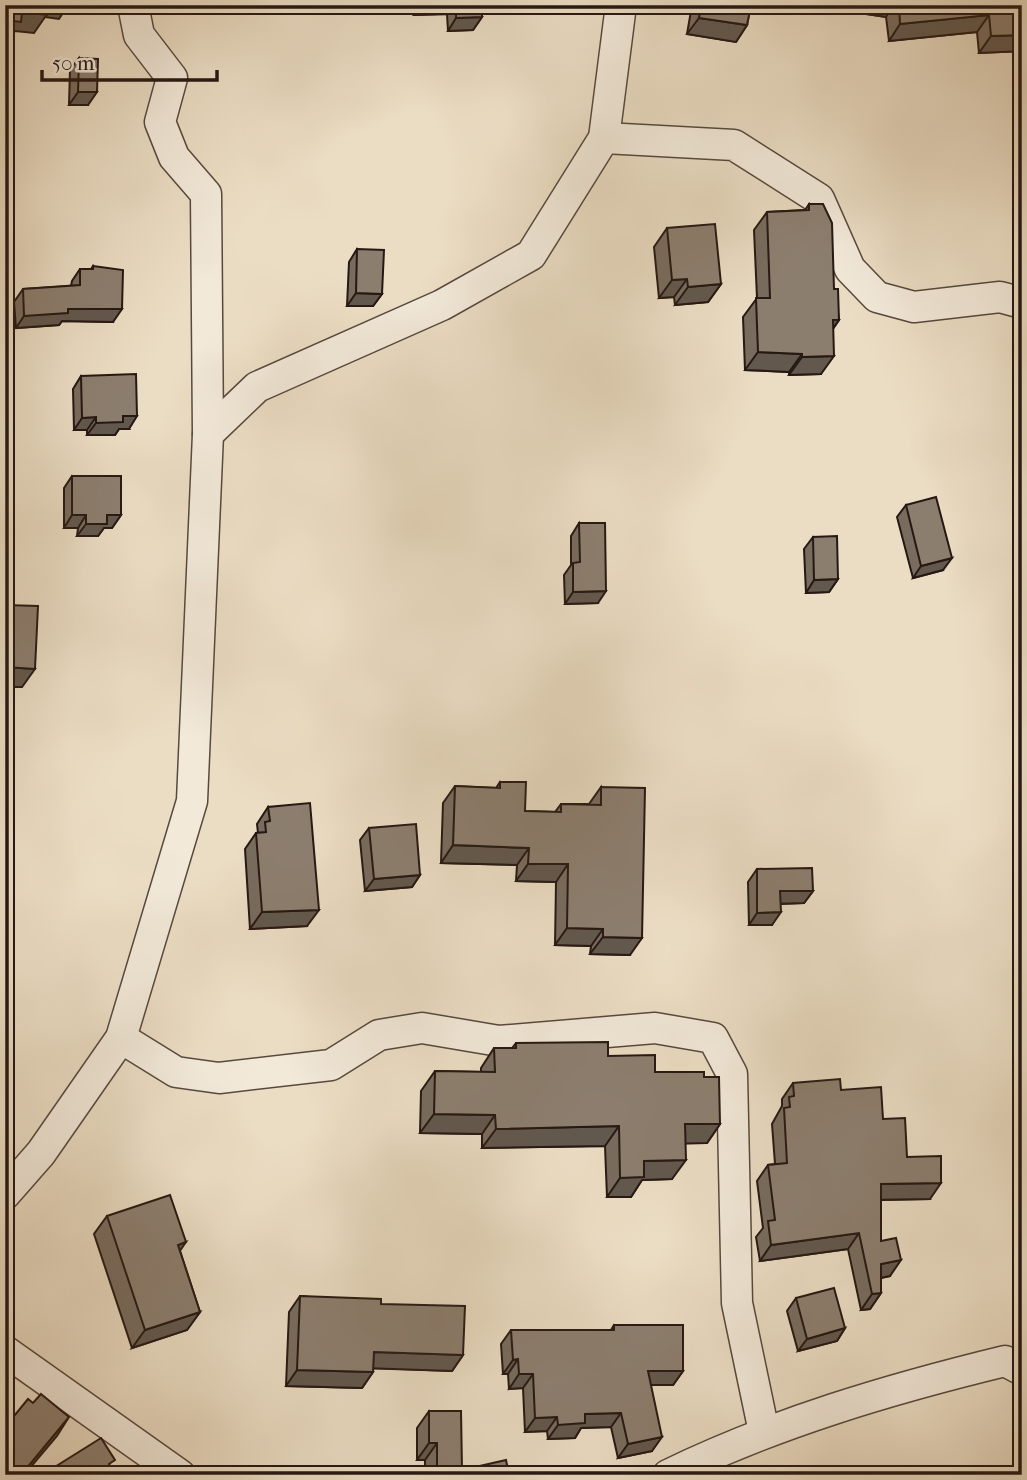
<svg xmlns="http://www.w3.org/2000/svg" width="1027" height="1480" viewBox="0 0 1027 1480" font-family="'IM FELL French Canon',serif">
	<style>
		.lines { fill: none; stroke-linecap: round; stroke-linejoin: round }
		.minor-casing { stroke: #57493f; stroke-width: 33 }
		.minor { stroke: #f2e9d9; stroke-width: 30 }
		.wall { fill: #786c5f; stroke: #261813; stroke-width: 2 }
		.shaded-wall { fill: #62584e; stroke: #261813; stroke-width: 2 }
		.building { fill: #8c7e6f; stroke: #261813; stroke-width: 2 }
	</style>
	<rect width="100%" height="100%" fill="#ebddc4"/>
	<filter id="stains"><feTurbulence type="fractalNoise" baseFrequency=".00286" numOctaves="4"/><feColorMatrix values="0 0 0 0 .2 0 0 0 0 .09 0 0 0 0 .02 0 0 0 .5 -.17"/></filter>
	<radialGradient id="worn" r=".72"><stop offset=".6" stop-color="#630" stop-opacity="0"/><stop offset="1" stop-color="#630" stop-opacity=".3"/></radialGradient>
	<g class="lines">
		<defs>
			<g id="minor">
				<polyline points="604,138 734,145 819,199 850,269 877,297 914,307 1000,297 1022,303"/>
				<polyline points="208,434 257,387 442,305 531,255 604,138 621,5"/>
				<polyline points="121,1038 176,1072 219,1078 331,1065 379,1035 422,1028 499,1041 655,1028 713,1038 732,1074 737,1303 764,1432"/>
				<polyline points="5,1194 41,1153 121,1038 192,801 208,434 206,194 174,157 160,122 172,78 139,35 133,5"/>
				<polyline points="5,1351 180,1475"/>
				<path d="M 668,1475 C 775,1423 890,1389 1005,1361 L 1022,1370"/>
			</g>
		</defs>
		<use href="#minor" class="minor-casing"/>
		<use href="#minor" class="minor"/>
	</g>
	<g class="wall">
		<polygon points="414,5 482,5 482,17 473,30 448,31 447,14 414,15"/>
		<polygon points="692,5 751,5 747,25 736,42 687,34"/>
		<polygon points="819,5 1022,5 1022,51 979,53 977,32 889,41 886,17 819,7"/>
		<polygon points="79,58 88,105 69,105 70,70"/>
		<polygon points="809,204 834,289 839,320 833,329 821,374 789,375 789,372 745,370 743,317 757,298 754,230 767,212 805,210"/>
		<polygon points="667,228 721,284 708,302 675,305 674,297 659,298 654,247"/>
		<polygon points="357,249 382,294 373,306 347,306 349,262"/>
		<polygon points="93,266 113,322 62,321 59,325 16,328 14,302 23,289 71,286 72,281 80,269 91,269"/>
		<polygon points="81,376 129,429 119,429 115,435 87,435 87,430 74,430 73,389"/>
		<polygon points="72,476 121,515 112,528 104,528 98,536 77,536 78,528 64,528 64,488"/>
		<polygon points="906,505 943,570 913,578 897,517"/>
		<polygon points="579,523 598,603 565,604 564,575 571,565 571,536"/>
		<polygon points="813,537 838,579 829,592 806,593 804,549"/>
		<polygon points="500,782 525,811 555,812 561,804 589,804 601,787 630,955 590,954 591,946 555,945 556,882 516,881 517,865 441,863 443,803 455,786 496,788"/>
		<polygon points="268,807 307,926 250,929 245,849 256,833 258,833 257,824"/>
		<polygon points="369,828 420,875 412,887 365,891 360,840"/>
		<polygon points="757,869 813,891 804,903 780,904 772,925 749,925 748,882"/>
		<polygon points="516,1043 608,1056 655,1072 704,1077 720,1124 707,1143 685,1143 672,1179 642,1180 631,1197 607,1197 605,1146 482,1148 482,1134 420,1133 421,1091 435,1071 481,1072 481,1068 494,1048 512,1048"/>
		<polygon points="793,1083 841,1090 883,1119 907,1157 930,1199 881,1200 881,1241 890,1276 881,1278 881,1293 870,1309 861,1310 848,1249 760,1261 756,1237 763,1228 757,1181 768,1165 775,1164 772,1124 782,1106 782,1099"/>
		<polygon points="107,1216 180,1251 200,1312 187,1330 132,1348 94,1234"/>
		<polygon points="300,1296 381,1304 463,1355 452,1371 373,1368 373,1372 362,1388 286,1386 289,1312"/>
		<polygon points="796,1298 845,1328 837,1341 798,1351 787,1311"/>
		<polygon points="614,1325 683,1371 673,1385 651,1385 652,1451 618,1458 611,1427 581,1428 575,1438 548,1439 547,1431 525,1432 523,1388 509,1389 508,1374 503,1374 501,1344 511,1330 611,1330"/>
		<polygon points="429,1411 462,1470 509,1475 425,1475 425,1460 417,1460 417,1428"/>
	</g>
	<g class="shaded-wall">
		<polygon points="44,5 68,5 59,19 45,17 34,33 15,31 8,40 5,39 5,20 22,12"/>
		<polygon points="259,5 296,5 293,10 256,9"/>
		<polygon points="421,5 453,5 447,14 414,15"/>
		<polygon points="821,5 894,5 886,17 819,7"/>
		<polygon points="989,15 977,32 889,41 900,24"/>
		<polygon points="482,17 473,30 448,31 456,18"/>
		<polygon points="699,18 747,25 736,42 687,34"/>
		<polygon points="1022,35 1022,51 979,53 991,36"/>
		<polygon points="78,92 97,92 88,105 69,105"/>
		<polygon points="687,279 674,297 659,298 672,280"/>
		<polygon points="721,284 708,302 675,305 688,287"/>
		<polygon points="356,293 382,294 373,306 347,306"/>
		<polygon points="68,309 122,309 113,322 62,321 59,325 16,328 24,316"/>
		<polygon points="833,320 839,320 826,338"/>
		<polygon points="758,352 802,354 789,372 745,370"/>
		<polygon points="834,356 821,374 789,375 802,357"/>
		<polygon points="123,416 137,416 129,429 119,429 115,435 87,435 96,423"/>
		<polygon points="96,417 87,430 74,430 82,418"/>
		<polygon points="72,515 86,515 78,528 64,528"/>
		<polygon points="107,515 121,515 112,528 104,528 98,536 77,536 86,524"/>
		<polygon points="952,558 943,570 913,578 921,566"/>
		<polygon points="838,579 829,592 806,593 814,580"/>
		<polygon points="606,591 598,603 565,604 573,592"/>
		<polygon points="5,667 35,669 22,687 5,687"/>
		<polygon points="453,845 529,848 517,865 441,863"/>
		<polygon points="528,864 568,864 556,882 516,881"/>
		<polygon points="420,875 412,887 365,891 374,879"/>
		<polygon points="780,891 813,891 804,903 771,904"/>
		<polygon points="319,910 307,926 250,929 262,912"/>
		<polygon points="781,912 772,925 749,925 757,913"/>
		<polygon points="567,928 603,929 591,946 555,945"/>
		<polygon points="603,937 642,938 630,955 590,954"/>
		<polygon points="434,1114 495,1115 482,1134 420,1133"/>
		<polygon points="685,1124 720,1124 707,1143 671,1144"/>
		<polygon points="619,1126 605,1146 482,1148 496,1129"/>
		<polygon points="686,1160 672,1179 642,1180 631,1197 607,1197 620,1178 644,1161"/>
		<polygon points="941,1183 930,1199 869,1200 881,1184"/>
		<polygon points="859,1233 848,1249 760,1261 771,1245"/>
		<polygon points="186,1242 173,1261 178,1245"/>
		<polygon points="901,1260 890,1276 870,1280 881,1264"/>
		<polygon points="881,1293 870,1309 861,1310 872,1294"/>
		<polygon points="200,1312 187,1330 132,1348 145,1330"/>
		<polygon points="845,1328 837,1341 798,1351 807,1339"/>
		<polygon points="374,1352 463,1355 452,1371 363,1368"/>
		<polygon points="518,1359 508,1374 503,1374 513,1360"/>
		<polygon points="297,1370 373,1372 362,1388 286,1386"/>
		<polygon points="648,1371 683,1371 673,1385 638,1385"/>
		<polygon points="519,1374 533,1374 523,1388 509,1389"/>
		<polygon points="621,1413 611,1427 581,1428 575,1438 548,1439 558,1425 585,1414"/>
		<polygon points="69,1417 57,1436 24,1475 21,1475"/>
		<polygon points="557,1417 547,1431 525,1432 535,1418"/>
		<polygon points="662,1437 652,1451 618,1458 628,1444"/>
		<polygon points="429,1443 437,1443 425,1460 417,1460"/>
	</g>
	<g class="building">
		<polygon points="5,5 48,5 47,15 22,12 21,22 5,20"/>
		<polygon points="456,5 482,5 482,17 456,18"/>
		<polygon points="701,5 751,5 747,25 699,18"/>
		<polygon points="899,5 1022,5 1022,35 991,36 989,15 900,24"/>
		<polygon points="79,58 98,59 97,92 78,92"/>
		<polygon points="809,204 823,204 832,223 834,289 838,289 839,320 833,320 834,356 802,357 802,354 758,352 756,298 770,298 767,212 809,210"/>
		<polygon points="715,224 721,284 688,287 687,279 672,280 667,228"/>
		<polygon points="357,249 384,250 382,294 356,293"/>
		<polygon points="93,266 123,270 122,309 68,309 68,313 24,316 23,289 80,285 80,269 93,269"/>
		<polygon points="136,374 137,416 123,416 123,422 96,423 96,417 82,418 81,376"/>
		<polygon points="72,476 121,476 121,515 107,515 107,524 86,524 86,515 72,515"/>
		<polygon points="936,497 952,558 921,566 906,505"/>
		<polygon points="579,523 605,523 606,591 573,592 573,563 580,562"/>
		<polygon points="837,536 838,579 814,580 813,537"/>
		<polygon points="5,605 38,606 35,669 5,667"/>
		<polygon points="500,782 526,782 525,811 561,812 561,804 601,805 601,787 645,788 642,938 603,937 603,929 567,928 568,864 528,864 529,848 453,845 455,786 500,788"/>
		<polygon points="310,803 319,910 262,912 256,833 266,832 265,822 270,821 268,807"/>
		<polygon points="416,824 420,875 374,879 369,828"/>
		<polygon points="812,868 813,891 780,891 781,912 757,913 757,869"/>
		<polygon points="608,1042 608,1056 655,1055 655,1072 704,1072 704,1077 719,1077 720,1124 685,1124 686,1160 644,1161 644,1177 620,1178 619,1126 496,1129 495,1115 434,1114 435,1071 495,1072 494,1048 516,1048 516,1043"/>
		<polygon points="840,1079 841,1090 881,1087 883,1119 905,1118 907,1157 941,1156 941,1183 881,1184 881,1241 896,1238 901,1260 881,1264 881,1293 872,1294 859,1233 771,1245 768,1221 775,1220 768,1165 787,1163 784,1108 790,1107 789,1097 794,1096 793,1083"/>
		<polygon points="170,1195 186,1242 178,1245 200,1312 145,1330 107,1216"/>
		<polygon points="834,1288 845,1328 807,1339 796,1298"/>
		<polygon points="300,1296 381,1299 381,1304 465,1306 463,1355 374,1352 373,1372 297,1370"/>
		<polygon points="614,1325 683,1325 683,1371 648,1371 662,1437 628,1444 621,1413 585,1414 585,1423 558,1425 557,1417 535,1418 533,1374 519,1374 518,1359 513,1360 511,1330 614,1330"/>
		<polygon points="41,1394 69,1417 21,1475 6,1475 5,1474 5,1427 28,1399 33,1403"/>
		<polygon points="429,1411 461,1411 462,1470 506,1460 509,1475 437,1475 437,1443 429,1443"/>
		<polygon points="101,1438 115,1460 109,1464 115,1474 113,1475 42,1475"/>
	</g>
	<rect width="1027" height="1480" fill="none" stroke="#ebddc4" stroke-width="28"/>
	<rect x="7" y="7" width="1013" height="1466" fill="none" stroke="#261813" stroke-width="3.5"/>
	<rect x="14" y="14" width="999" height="1452" fill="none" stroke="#261813" stroke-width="2"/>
	<path d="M42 70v10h175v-10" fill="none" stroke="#261813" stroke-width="3.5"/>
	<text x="52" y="70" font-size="21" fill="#261813" stroke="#f2e9d9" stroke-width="5" paint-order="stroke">50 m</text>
	<rect width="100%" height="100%" filter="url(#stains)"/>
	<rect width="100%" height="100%" fill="url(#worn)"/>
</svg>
